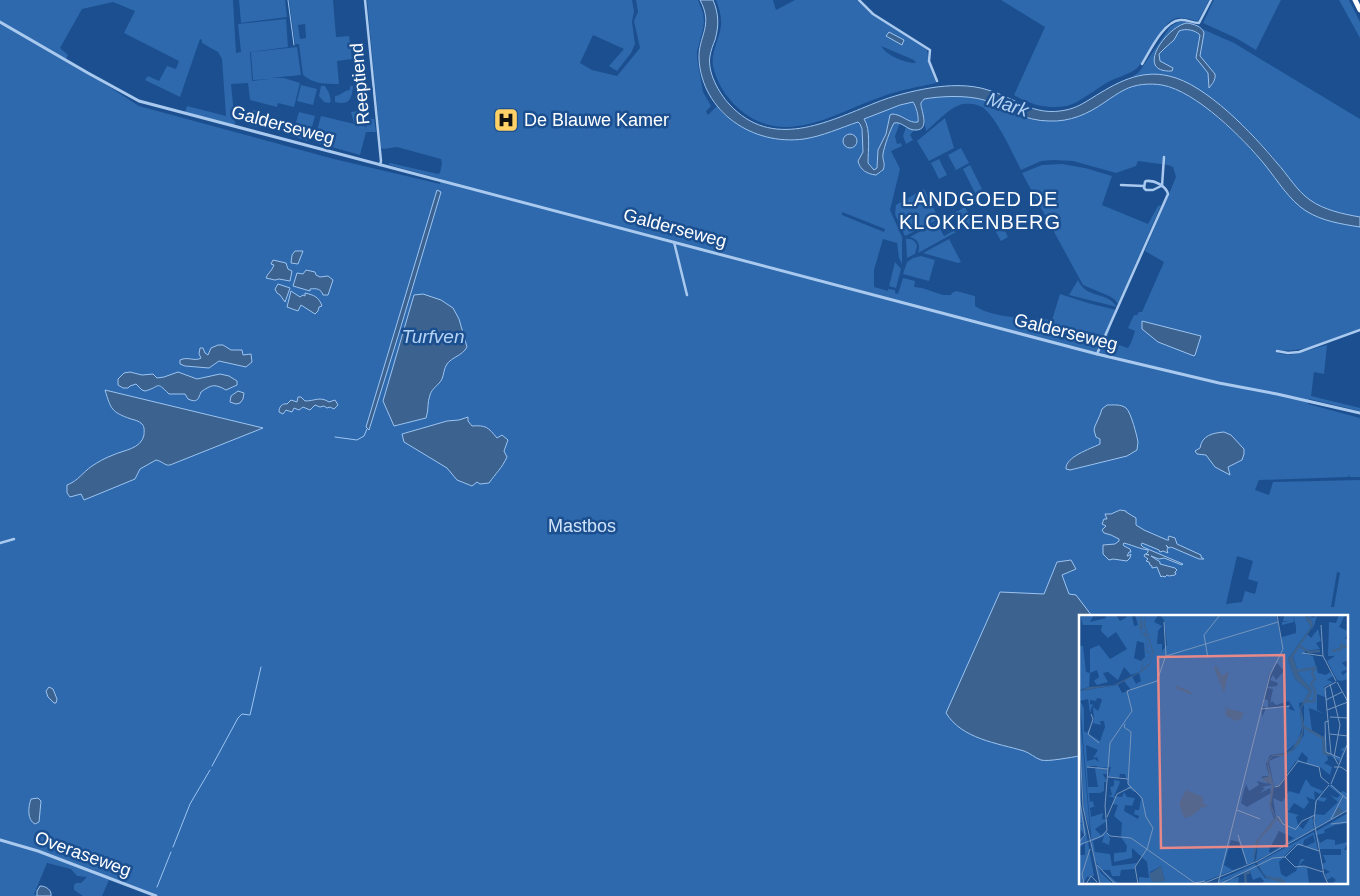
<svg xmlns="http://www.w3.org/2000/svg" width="1360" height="896" viewBox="0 0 1360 896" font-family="Helvetica,sans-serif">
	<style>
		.green { fill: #2e69ad; fill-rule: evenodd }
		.water { fill: #3c6290; stroke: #9cc4f0; fill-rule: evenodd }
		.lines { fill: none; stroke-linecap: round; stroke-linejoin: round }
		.stream { stroke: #9cc4f0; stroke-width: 1 }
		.minor { stroke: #a9c9ee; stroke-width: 2.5 }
		.tertiary { stroke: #a9c9ee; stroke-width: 3 }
		.motorway { stroke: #fff; stroke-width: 5 }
		.labels { text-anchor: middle; stroke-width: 5; stroke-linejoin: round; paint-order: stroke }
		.street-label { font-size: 18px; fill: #fff; stroke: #1b4f8f }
		.poi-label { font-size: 18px; fill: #fff; stroke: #1b4f8f; text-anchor: start }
		.park-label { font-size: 18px; fill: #cfe3fa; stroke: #1b4f8f }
		.water-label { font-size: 19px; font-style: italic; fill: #b5d3f5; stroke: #1b4f8f }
		.quarter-label { font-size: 20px; letter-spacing: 1px; fill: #fff; stroke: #1b4f8f }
		.inset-river { fill: none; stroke: #3c6290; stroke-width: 2.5 }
		.inset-road { fill: none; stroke: #7695bc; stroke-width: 1 }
		.view { fill: #e88989; fill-opacity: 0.15; stroke: #e88989; stroke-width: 2.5 }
		.inset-edge { fill: none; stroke: #fff; stroke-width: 2.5 }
	</style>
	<rect width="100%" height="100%" fill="#1b4f8f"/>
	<g class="green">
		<path d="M 0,0 L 233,0 L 236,53 L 241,52 L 238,24 L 286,19 L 288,47 L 250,52 L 252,81 L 269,79 L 253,80 L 251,52 L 297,47 L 301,75 L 271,78 L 284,78 L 300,83 L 294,107 L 278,103 L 277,107 L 250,100 L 248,83 L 231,84 L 235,125 L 185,112 L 187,106 L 226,116 L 222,59 L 218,52 L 202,43 L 202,40 L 200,39 L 180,97 L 145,80 L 148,76 L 159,81 L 167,66 L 176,69 L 179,61 L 124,33 L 135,11 L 113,2 L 82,9 L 60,48 L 68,55 L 66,59 L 139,106 L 334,159 L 440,184 L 441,179 L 393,166 L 388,164 L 390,163 L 438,174 L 440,173 L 442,163 L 441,159 L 397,147 L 384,149 L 381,148 L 367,0 L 632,0 L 634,11 L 632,22 L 635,44 L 631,53 L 617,71 L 609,66 L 624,49 L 593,35 L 580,63 L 592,70 L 617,76 L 640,48 L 634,21 L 638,12 L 636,0 L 698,0 L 703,13 L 704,22 L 703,29 L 697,52 L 697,58 L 703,92 L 711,106 L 706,111 L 708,115 L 717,106 C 723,115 732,121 741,126 C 779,150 819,137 858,122 C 863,127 863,143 863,151 C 862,155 860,159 858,163 C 863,174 871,172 881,173 C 887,165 882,161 883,153 C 884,147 891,127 895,122 L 900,123 L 895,136 L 897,144 L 901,143 L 902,146 L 891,151 L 900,169 L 890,210 L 902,237 L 902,264 L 899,258 L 897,243 L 883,239 L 874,270 L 874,287 L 888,291 L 888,289 L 895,290 L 895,293 L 898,294 L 903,278 L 915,281 L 914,287 L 922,288 L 943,295 L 951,295 L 952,293 L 956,291 L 975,296 L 975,306 C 994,319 1029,318 1052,320 L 1060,294 L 1088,303 L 1116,310 L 1107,338 L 1112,338 L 1113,343 L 1128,348 L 1131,343 L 1135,331 L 1128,328 L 1134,315 L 1137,315 L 1139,312 L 1142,312 L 1164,262 L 1145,251 L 1176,177 L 1173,167 L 1168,165 L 1138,161 L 1136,166 L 1116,173 L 1073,161 L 1053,160 L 1041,161 L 1021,170 C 1013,154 996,116 982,107 C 977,104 970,103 963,104 C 951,106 936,123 926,131 L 921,103 L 923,99 C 941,96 967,95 984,100 C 1006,108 1025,121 1049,121 C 1070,122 1087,114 1105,102 C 1111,98 1117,93 1124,90 C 1135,84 1150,83 1161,85 C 1195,90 1244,140 1265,165 C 1277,180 1287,197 1303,208 C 1319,220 1341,224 1360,227 L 1360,329 C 1337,337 1303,354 1279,350 L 1277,353 L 1289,355 L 1299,353 L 1327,345 L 1324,374 L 1314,372 L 1311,396 L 1360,408 L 1360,411 L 1309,399 L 1308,404 L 1360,418 L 1360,477 L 1350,477 L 1349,475 L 1348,477 L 1259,480 L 1255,490 L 1269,495 L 1273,482 L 1360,480 L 1360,896 L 155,896 L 109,880 L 102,896 L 83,896 L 74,890 L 74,885 L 76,883 L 81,883 L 87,877 L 77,876 L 71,869 L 47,863 L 35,892 L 34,894 L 37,895 L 37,896 L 0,896 ZM 842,212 L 885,229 L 884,232 L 842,215 ZM 1237,556 L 1253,561 L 1248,579 L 1258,582 L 1255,594 L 1245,591 L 1242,602 L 1226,604 ZM 1337,572 L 1340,573 L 1334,607 L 1331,607 ZM 1080,616 L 1346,616 L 1346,882 L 1080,882 Z"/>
		<polygon points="239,0 285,0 287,17 241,23"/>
		<path d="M 289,0 L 333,0 L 336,37 L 349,36 L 352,59 L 337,61 L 339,84 C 325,84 314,84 303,75 L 299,44 L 295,44 ZM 305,24 L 306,38 L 300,39 L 298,25 Z"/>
		<path d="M 716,0 L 773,0 L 776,10 L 795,0 L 857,0 L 870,13 L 927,49 L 929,64 L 936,83 C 918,87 899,90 881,97 C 837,112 789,146 744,113 C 730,102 719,88 714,70 C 709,55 719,41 721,26 C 722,17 719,8 716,0 ZM 881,46 L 914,60 L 916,63 C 905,63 887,56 881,46 Z"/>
		<path d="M 1001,0 L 1209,0 L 1198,21 C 1189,20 1180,15 1172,20 C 1160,27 1148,56 1138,67 C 1133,73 1118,77 1110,81 C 1099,87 1089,95 1077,102 C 1058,112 1032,106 1014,95 L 1045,27 Z"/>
		<polygon points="1214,0 1281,0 1256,50 1236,38 1203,23"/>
		<polygon points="1339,0 1349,0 1360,22 1360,38"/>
		<path d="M 1178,22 L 1185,22 L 1192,24 C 1173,21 1133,66 1167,71 L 1172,67 L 1167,65 L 1160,61 L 1159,55 L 1165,48 L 1174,40 L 1179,31 C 1186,28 1194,30 1200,35 L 1196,58 L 1214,80 L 1200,56 L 1203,30 L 1200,28 L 1234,43 L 1360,119 L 1360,217 C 1343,214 1325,210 1310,200 C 1294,189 1284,171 1273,157 C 1250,130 1204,85 1169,76 C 1157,73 1143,74 1132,77 L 1139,72 L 1170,27 Z"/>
		<polygon points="301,85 317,89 313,105 297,101"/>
		<polygon points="321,86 325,86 329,93 331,101 329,103 324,102 319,96"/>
		<path d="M 350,86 L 353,86 C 352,99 349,106 335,102 L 335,96 C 341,96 344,90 350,90 Z"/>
		<path d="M 913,102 L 919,118 L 918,122 L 914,123 L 890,115 L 886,134 L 878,150 L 877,168 L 874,170 L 868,164 C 868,151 871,130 864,119 L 900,105 Z"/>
		<polygon points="253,110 261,112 257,127 249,125"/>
		<polygon points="359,111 359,118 374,119 376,132 366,132 360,155 314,142 321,116 367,127 367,126 354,123 351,112"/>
		<polygon points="299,112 315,116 308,141 292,136"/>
		<polygon points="945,118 954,148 929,161 917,141"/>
		<polygon points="906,127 914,130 910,135 913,140 906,144 903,136"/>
		<polygon points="961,148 969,163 956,170 948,155"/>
		<polygon points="939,159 947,175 939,179 931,163"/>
		<polygon points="1062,164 1085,168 1112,176 1102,205 1148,224 1158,206 1161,205 1118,304 1114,299 1109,296 1083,285 1022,173 1042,165"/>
		<polygon points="970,165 982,189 975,193 963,169"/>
		<polygon points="924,189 939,219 905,236 895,214 896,205"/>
		<polygon points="965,207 974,224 964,228 956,212"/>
		<path d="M 948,216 L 950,219 L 938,225 L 944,236 L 955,230 L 956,232 L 918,253 C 921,245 918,239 910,237 Z"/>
		<polygon points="999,219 1008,237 1001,241 991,223"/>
		<path d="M 906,239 C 911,238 916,241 917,246 L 915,254 L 907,258 Z"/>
		<polygon points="949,239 961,262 958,263 923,253"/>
		<polygon points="921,256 935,260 929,281 903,274 907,262 913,258"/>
		<polygon points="895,262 901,269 896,288 889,286"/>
		<path d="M 1078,280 C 1087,300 1106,290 1117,307 L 1069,295 Z"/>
	</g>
	<g class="water">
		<path d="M 700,0 L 713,0 C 719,14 719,26 715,40 C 713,45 711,50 710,56 C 707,72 719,93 729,104 C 772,151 827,122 875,103 C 892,96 912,91 930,88 C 948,85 970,84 988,90 C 1016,98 1033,117 1066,110 C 1076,108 1084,103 1092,98 C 1116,83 1140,69 1169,76 C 1206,84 1253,134 1277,163 C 1288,175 1296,190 1310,200 C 1324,210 1343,214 1360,217 L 1360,227 C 1341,224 1322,221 1306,211 C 1289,200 1278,181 1265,165 C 1244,139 1196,91 1162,85 C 1150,83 1135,84 1124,90 C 1118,93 1111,98 1105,102 C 1088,114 1070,122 1049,121 C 1025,121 1006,108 984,100 C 967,95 941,96 924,99 C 923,101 922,101 921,103 C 920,108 931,130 916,130 C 908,131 902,121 894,123 C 890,130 884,147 883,154 C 882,160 886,163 883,170 L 876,175 C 867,174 860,170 858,161 L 863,152 L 862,129 L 860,124 L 858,122 C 840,128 823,136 804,139 C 753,146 702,112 699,59 C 698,36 714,26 700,0 ZM 913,102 C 916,106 919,117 918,122 C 909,124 902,114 892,114 L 890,115 L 886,134 L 878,150 L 877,168 L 874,170 L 868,163 C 868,151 871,129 864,119 L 900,105 Z"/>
		<path d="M 1187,23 C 1193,24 1202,26 1204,33 L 1200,56 L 1215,74 C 1216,80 1212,84 1209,88 L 1208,73 L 1196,58 L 1200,35 C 1195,30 1186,28 1179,31 L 1174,40 L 1165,48 L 1159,54 L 1160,61 L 1173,68 L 1172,71 C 1133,73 1167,26 1187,23 Z"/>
		<polygon points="889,32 904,40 902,45 886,36"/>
		<circle cx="850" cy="141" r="7"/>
		<polygon points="437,190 441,192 399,333 369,430 366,427"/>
		<polygon points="295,251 303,251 298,264 291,263 292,255"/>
		<path d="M 273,260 L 286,263 L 288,269 L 292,271 L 290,281 L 279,279 L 275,280 L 266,278 C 267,274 272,271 274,265 L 271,264 Z"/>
		<path d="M 306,270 L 315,272 L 316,275 L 320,277 L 328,276 L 333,280 L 328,295 L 323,295 C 321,289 317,288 310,289 L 310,291 L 293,286 L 297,273 L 303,274 Z"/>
		<polygon points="278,284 290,288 285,302 280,295 277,293 275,289"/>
		<path d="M 291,291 L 300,297 L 303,295 L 305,296 L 305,293 C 314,295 319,297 322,306 L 319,307 L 318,311 L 315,314 L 301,305 L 298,311 L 287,307 Z"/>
		<path d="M 423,294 L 441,300 L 453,308 L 459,319 L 467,347 C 462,356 452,357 447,364 C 444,368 444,374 442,379 C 439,385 432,388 430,395 C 427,402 429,410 426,418 L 394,426 L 383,401 L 414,295 Z"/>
		<polygon points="1142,321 1201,336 1195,355 1194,356 1158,342 1142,329"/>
		<path d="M 218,345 L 223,345 L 231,350 L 242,350 L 243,355 L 251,354 L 252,362 L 246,367 L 219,361 L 209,368 L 185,366 L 180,364 L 180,360 C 188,356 195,362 201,358 L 199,354 L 200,348 L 203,348 L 205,353 L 208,355 L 211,348 Z"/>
		<path d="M 130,372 L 142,375 L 153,374 L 157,378 L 164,377 L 178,372 L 197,379 L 220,374 L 229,376 L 237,381 L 237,385 L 226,390 C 215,384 212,384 201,392 C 198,400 197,403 188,399 L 185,394 L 169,394 C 155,380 161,387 145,391 L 142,390 L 136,384 L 130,386 L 128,388 L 123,388 L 118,385 L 118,379 L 124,373 Z"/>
		<path d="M 105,390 L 263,428 L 170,465 C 165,466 162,461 156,460 L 140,469 L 135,479 L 84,500 L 81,494 L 70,497 L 67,493 L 67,485 C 78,481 83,472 92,466 C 98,462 105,458 113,455 C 124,450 141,449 144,435 C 144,432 145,427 142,424 C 139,421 135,420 131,419 C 111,412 111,409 105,390 Z"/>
		<polygon points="238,391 244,393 243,399 240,403 236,404 230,402 231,396"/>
		<path d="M 298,397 L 301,397 L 305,401 C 315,401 320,396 329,402 L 335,400 L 338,405 L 334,409 L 330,407 L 327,408 L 324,406 L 320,407 L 315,405 L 310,410 L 303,407 L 299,410 L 294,408 L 292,412 L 286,410 L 283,414 L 279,412 C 279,407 282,403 287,404 L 291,400 L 297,402 Z"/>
		<path d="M 1107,405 C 1113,405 1121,404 1126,408 C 1131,412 1137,436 1138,442 C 1138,445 1137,447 1137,450 L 1127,456 L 1070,470 L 1066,469 C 1065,457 1090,449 1100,444 L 1100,439 L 1096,437 L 1094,430 L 1095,426 L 1100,415 L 1102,409 Z"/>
		<path d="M 468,417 L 468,421 L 472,426 C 486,425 488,427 497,438 L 502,435 L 508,440 L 504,451 L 507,457 C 502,468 496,473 489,483 L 480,484 L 477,482 L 472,486 L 457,480 L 447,468 L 404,442 L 402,434 L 447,421 L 459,420 Z"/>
		<path d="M 1224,432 L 1231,435 L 1244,449 L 1244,454 L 1242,460 L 1228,467 L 1230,475 L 1215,467 L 1206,455 L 1197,454 L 1195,451 L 1200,448 C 1202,435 1213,433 1224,432 Z"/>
		<path d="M 1120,510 L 1126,511 L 1126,512 L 1136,518 L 1136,525 L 1144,530 L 1167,540 L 1169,540 L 1168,538 L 1169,536 L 1175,538 L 1177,544 L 1201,555 L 1201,557 L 1204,559 L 1199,559 L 1171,547 L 1169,548 L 1166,545 L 1168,548 L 1167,550 L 1168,553 L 1163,551 L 1160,552 L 1159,550 L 1142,543 L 1141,545 L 1143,547 L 1183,564 L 1182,565 L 1164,558 L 1159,559 L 1151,556 L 1160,562 L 1160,564 L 1175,568 L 1177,570 L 1175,572 L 1175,573 L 1176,573 L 1175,575 L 1169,576 L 1167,575 L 1165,577 L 1162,576 L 1161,577 L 1157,567 L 1152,568 L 1152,566 L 1150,565 L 1149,562 L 1146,561 L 1148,559 L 1144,556 L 1145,554 L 1149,555 L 1146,554 L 1148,552 L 1148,550 C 1140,549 1132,545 1124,543 L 1123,544 L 1124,546 L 1130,549 L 1131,552 L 1129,552 L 1127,556 L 1128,556 L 1131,554 L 1130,558 L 1127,561 L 1113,559 L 1109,560 L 1103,554 L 1103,545 L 1115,544 L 1119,541 L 1119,539 L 1111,535 L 1104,533 L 1102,530 L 1106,526 L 1102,524 L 1104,519 L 1107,519 L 1105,514 L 1111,514 Z"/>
		<path d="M 1071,560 L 1076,569 L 1062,575 L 1069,594 L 1076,595 L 1092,616 L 1080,616 L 1080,756 C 1072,757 1048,762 1041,760 C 1035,758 1030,753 1024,751 C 997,743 962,739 946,713 L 1000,592 L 1044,594 L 1057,562 Z"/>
		<polygon points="49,687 53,689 57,699 56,703 54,703 48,697 46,691"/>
		<path d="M 38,798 L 41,801 L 39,822 L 35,824 C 27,820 28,807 31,799 Z"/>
		<path d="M 40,886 C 46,886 52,890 51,896 L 37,896 L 37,891 Z"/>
	</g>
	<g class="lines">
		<g class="stream">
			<polyline points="288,0 294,45"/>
			<polyline points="335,437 357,440 364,436 367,429"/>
			<polyline points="212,766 238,718 242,714 250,715 261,667"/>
			<polyline points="173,847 190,804 210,770"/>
			<polyline points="157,887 171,852"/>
		</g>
		<g class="minor">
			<polyline points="365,0 381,161 380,165"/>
			<polyline points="859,0 873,14 930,50 929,61 937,81"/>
			<path d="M 1142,64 C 1150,51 1164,21 1180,20 C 1186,19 1192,23 1199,23 L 1211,0"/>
			<polyline points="1121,185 1144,186"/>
			<polyline points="1162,186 1164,157"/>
			<polyline points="674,242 687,295"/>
			<polyline points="1277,351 1288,353 1299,352 1360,330"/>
			<path d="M 1097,354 L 1168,194 C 1166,186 1155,180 1146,181 L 1145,182 L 1144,188 L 1146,190 L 1153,190 L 1161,186"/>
			<polyline points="0,543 14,539"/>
		</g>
		<g class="tertiary">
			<polyline points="0,22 88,73 139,101 1097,354 1219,383 1277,394 1360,413"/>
			<polyline points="0,840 38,851 156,896"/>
		</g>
		<polyline class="motorway" points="1355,0 1360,10"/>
	</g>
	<defs>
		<symbol id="hospital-square" viewBox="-11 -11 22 22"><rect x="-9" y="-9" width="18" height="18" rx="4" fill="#ffd166" stroke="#1b4f8f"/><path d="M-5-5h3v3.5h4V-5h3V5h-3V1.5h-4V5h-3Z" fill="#111"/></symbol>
	</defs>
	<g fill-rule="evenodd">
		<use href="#hospital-square" x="492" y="106" width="28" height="28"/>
	</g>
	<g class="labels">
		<g class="street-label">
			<text transform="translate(360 84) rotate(-95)" y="6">Reeptiend</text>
			<text transform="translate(283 125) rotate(15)" y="6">Galderseweg</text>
			<text transform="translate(675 228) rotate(15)" y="6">Galderseweg</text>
			<text transform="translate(1066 332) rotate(14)" y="6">Galderseweg</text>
			<text transform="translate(83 854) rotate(20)" y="6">Overaseweg</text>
		</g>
		<g class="poi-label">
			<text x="524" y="126">De Blauwe Kamer</text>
		</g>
		<g class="park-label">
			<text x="582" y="532">Mastbos</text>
		</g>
		<g class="water-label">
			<text transform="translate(1008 104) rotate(18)" y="7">Mark</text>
			<text x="433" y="343">Turfven</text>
		</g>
		<g class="quarter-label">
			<text x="980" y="206">LANDGOED DE<tspan x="980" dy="23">KLOKKENBERG</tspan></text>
		</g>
	</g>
	<g transform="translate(1079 615)">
		<rect width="269" height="269" fill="#1b4f8f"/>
		<path d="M 1,0 L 15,0 L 11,7 L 27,3 L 26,0 L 37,0 L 41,6 L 48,2 L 46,0 L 53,0 L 55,11 L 59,10 L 56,0 L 79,0 L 75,7 L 83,11 L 79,16 L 78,29 L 83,29 L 83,36 L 88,30 L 85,5 L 81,0 L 197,0 L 203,27 L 203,22 L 217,18 L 217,11 L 214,1 L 215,7 L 203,10 L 203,7 L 211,6 L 204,6 L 205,1 L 201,1 L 198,0 L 225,0 L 232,12 L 209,44 L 216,64 L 230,76 L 226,86 L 233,75 L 220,60 L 214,41 L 218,33 L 234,12 L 233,5 L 227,0 L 234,3 L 238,1 L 234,13 L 228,19 L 232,23 L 239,14 L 242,26 L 237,28 L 241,34 L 226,36 L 226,39 L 234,41 L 239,58 L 247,60 L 251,57 L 254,61 L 248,65 L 254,67 L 245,72 L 249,89 L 246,82 L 238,79 L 238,95 L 246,99 L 230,93 L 233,116 L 244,124 L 246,118 L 246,138 L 261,143 L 264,136 L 261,135 L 267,131 L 261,146 L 269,151 L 248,139 L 249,145 L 245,148 L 253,152 L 251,160 L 241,152 L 227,149 L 229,143 L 223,137 L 219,144 L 224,148 L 217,146 L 200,170 L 195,172 L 190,146 L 215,135 L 225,120 L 225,87 L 220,88 L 223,112 L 219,126 L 206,138 L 191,140 L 187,149 L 190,161 L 184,161 L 182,163 L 190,162 L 193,169 L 190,169 L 190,165 L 187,167 L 189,169 L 178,166 L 180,170 L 170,176 L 167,169 L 164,179 L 162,188 L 168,192 L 192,178 L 191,173 L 181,178 L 186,173 L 182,172 L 193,170 L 193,178 L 190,189 L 195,204 L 178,225 L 175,247 L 119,269 L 60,269 L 60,262 L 70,263 L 68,247 L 53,233 L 53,243 L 35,247 L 35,238 L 47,237 L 48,231 L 42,222 L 43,208 L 35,201 L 39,190 L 33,189 L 36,183 L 29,181 L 33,180 L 31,172 L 35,171 L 35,165 L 41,166 L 40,170 L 46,174 L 40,170 L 35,181 L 43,182 L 45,177 L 48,182 L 56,183 L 53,191 L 46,190 L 45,196 L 59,204 L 60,201 L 55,199 L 56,195 L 60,195 L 62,184 L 57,176 L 55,177 L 47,171 L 50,172 L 46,159 L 41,159 L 40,163 L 29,162 L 32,152 L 20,153 L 29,154 L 29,159 L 24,159 L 28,167 L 25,167 L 25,176 L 21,178 L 10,178 L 11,187 L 14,186 L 15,192 L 20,190 L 11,193 L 12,202 L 24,198 L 23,204 L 28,205 L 28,206 L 16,214 L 22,220 L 28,216 L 31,224 L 30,230 L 23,227 L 25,221 L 14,226 L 16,237 L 31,239 L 33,251 L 58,248 L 55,254 L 42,255 L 41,261 L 33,261 L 31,255 L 23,255 L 40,269 L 36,269 L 24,258 L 16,245 L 22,258 L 34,269 L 21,269 L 13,232 L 0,76 L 39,70 L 43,78 L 52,75 L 45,66 L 53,61 L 57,69 L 62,66 L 60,58 L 65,55 L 52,60 L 45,52 L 39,65 L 29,57 L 24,58 L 29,67 L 18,70 L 15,66 L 20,62 L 18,55 L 11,58 L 10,72 L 0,75 L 0,31 L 4,31 L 7,57 L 11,58 L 11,34 L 20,30 L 31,44 L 48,34 L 37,17 L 29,23 L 22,16 L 23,10 L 4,10 ZM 58,26 L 65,28 L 66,42 L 62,46 L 55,43 ZM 198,48 L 205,56 L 197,65 L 194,60 L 191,65 L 199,68 L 198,71 L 189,72 L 189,66 L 188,73 L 194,74 L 191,89 L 193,86 L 197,90 L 210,86 L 216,96 L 210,94 L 210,91 L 189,93 L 189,85 L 185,84 L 184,91 L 187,93 L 183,102 L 183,95 L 181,100 L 190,60 ZM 18,83 L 23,84 L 21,91 L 19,96 L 14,92 L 15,105 L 8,118 L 5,116 L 5,93 L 1,86 L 9,84 L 11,98 L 13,91 L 15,90 L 11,89 L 11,85 L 17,86 ZM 21,106 L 25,106 L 26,112 L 21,126 L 10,119 L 13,108 L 22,110 ZM 7,130 L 19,135 L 14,143 L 18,142 L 20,147 L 16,144 L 8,146 ZM 13,151 L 19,151 L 16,154 L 19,172 L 9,172 L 8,153 ZM 152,225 L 160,227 L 168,249 L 155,256 L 145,250 ZM 82,251 L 86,266 L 73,267 L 71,257 ZM 260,0 L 266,0 L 260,12 L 269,16 L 266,24 L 269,24 L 269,45 L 263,48 L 269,54 L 262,57 L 264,60 L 269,56 L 269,64 L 262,66 L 258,65 L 248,46 L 256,41 L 249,41 L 250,7 L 257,8 ZM 0,95 L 4,133 L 11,216 L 5,195 ZM 0,128 L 2,189 L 15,261 L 8,262 L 4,269 L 0,269 L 0,240 L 6,240 L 6,228 L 0,233 L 0,227 L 6,221 L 2,215 L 1,209 L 4,209 L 0,207 ZM 227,164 L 232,171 L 244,176 L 241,179 L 235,176 L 236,185 L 227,182 L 230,187 L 225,194 L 215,188 L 209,197 L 220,200 L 217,202 L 219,210 L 224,214 L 233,200 L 235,215 L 177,246 L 179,225 L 197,202 L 194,183 L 203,187 L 210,176 L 220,179 ZM 200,216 L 215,223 L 191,238 L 190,235 ZM 252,169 L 261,178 L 264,176 L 269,179 L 269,195 L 236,214 L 236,199 L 245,200 L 259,187 L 251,180 L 258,183 L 261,180 L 250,171 L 240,182 L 248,183 L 245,187 L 238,185 L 236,198 L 236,188 L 238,184 ZM 269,198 L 269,208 L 256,210 L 245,215 L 246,218 L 238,220 L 241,228 L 248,224 L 256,225 L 256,230 L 269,227 L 265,235 L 269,235 L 269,269 L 253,269 L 257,265 L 253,262 L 248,265 L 246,259 L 251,257 L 244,253 L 243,249 L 247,247 L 244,240 L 262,240 L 262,234 L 241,234 L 236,217 ZM 235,217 L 239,236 L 225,232 L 236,227 L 234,220 L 225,225 L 224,231 L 216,230 L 200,247 L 202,259 L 207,262 L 217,256 L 222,244 L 226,244 L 220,250 L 228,252 L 230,269 L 208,269 L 201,263 L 189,263 L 183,257 L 178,248 ZM 176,249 L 186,263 L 200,264 L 206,269 L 182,269 L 185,266 L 181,262 L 174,265 L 171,256 L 142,266 L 160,262 L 159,269 L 139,269 L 140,265 Z" fill="#2e69ad" fill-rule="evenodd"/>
		<path d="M 62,0 L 64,15 L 61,12 L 63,14 L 62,16 L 64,18 L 64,22 L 68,24 L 68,26 L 67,29 L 69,30 L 70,31 L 69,32 L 66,33 L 66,34 L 71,37 L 72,38 L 71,44 L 68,46 L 63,47 L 64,51 L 62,55 L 71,48 L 74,40 L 69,22 L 65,21 L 65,17 L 68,19 L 64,9 L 67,0 L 66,9 L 75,38 L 71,50 L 64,56 L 38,70 L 0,76 L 10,72 L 35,70 L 62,56 L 63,46 L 70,45 L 71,38 L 65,35 L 66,33 L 69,31 L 66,29 L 68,25 L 64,22 L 60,12 ZM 225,0 L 233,5 L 234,11 L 214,42 L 220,60 L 233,75 L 232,81 L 222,93 L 225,109 L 224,119 L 221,128 L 213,136 L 205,141 L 194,141 L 189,147 L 195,172 L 192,190 L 197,203 L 200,202 L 204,207 L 203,209 L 196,211 L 203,209 L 197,204 L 192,213 L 181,223 L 175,242 L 186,261 L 201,263 L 206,266 L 206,269 L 186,262 L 174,242 L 177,226 L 196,203 L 190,189 L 193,170 L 182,164 L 190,161 L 188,146 L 194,140 L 205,139 L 213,134 L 223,117 L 221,93 L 230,76 L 216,64 L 209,44 L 232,12 ZM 137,50 L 143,61 L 150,56 L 145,78 L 135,53 ZM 145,93 L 145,92 L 179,102 L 164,98 L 162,104 L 157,106 L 147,101 L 146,96 L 150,94 ZM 107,175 L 124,182 L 124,188 L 129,192 L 124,192 L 111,202 L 111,197 L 110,202 L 105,203 L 100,188 ZM 82,251 L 86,266 L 73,267 L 70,259 Z" fill="#3c6290"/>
		<path class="inset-river" d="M 220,31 L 230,37 L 241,36M 253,36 L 262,34 L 262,30 L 269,33M 217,56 L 236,53 L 233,58 L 236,64 L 232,69 L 236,76 L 235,86 L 224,87M 97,72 L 112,78M 225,112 L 244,123 L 245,138 L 251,140M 260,194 L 262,197 L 257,200 L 259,195 ZM 167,269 L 166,259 L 171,257"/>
		<path class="inset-road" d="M 242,10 L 244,41 L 257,66M 223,38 L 244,41M 87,41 L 199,7M 129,43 L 125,20 L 141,0M 258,67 L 269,87M 251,69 L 261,110 L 255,142 L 259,149M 247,85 L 263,77M 182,94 L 211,91M 248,95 L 269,87M 12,99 L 14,104 L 9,119 L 20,128M 251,102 L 269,103M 250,106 L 246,107 L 247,137 L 261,143M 0,108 L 4,192 L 21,269M 46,109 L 45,112 L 52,117 L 49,169 L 63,183 L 67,202 L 74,213 L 68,234 L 56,252 L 59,269M 251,119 L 269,121M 252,139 L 246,73 L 257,67M 8,152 L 29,154M 255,152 L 262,152 L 269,157M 29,162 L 49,164M 252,169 L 269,128M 252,170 L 269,185M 196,172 L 200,171 L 219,146 L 240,152 L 242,162 L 250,169M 0,180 L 6,220 L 0,227M 158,195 L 181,204M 199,201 L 204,209 L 216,214M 28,202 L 38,179 L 52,172M 252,204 L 264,181M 252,209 L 269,207M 216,215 L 223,206 L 236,200M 28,218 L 31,221 L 52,223 L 116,268 L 126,266M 159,220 L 168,249M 0,230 L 23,221 L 28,215 L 26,191 L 31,128 L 53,96 L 48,76 L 78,66 L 87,40 L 85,7M 206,242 L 216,252 L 225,251 L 244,257M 206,242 L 219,229 L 240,236M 18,250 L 36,269M 5,269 L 3,259 L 11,234M 7,269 L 12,261 L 18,267M 123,269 L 179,246 L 269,195M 139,269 L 191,60 L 204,34 L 198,0M 141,269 L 194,243 L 206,242M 249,269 L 245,260 L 235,206 L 237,186 L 250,170"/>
		<path class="view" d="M 205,40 L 208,231 L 82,233 L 79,42 Z"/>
		<rect width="269" height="269" class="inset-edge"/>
	</g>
</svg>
